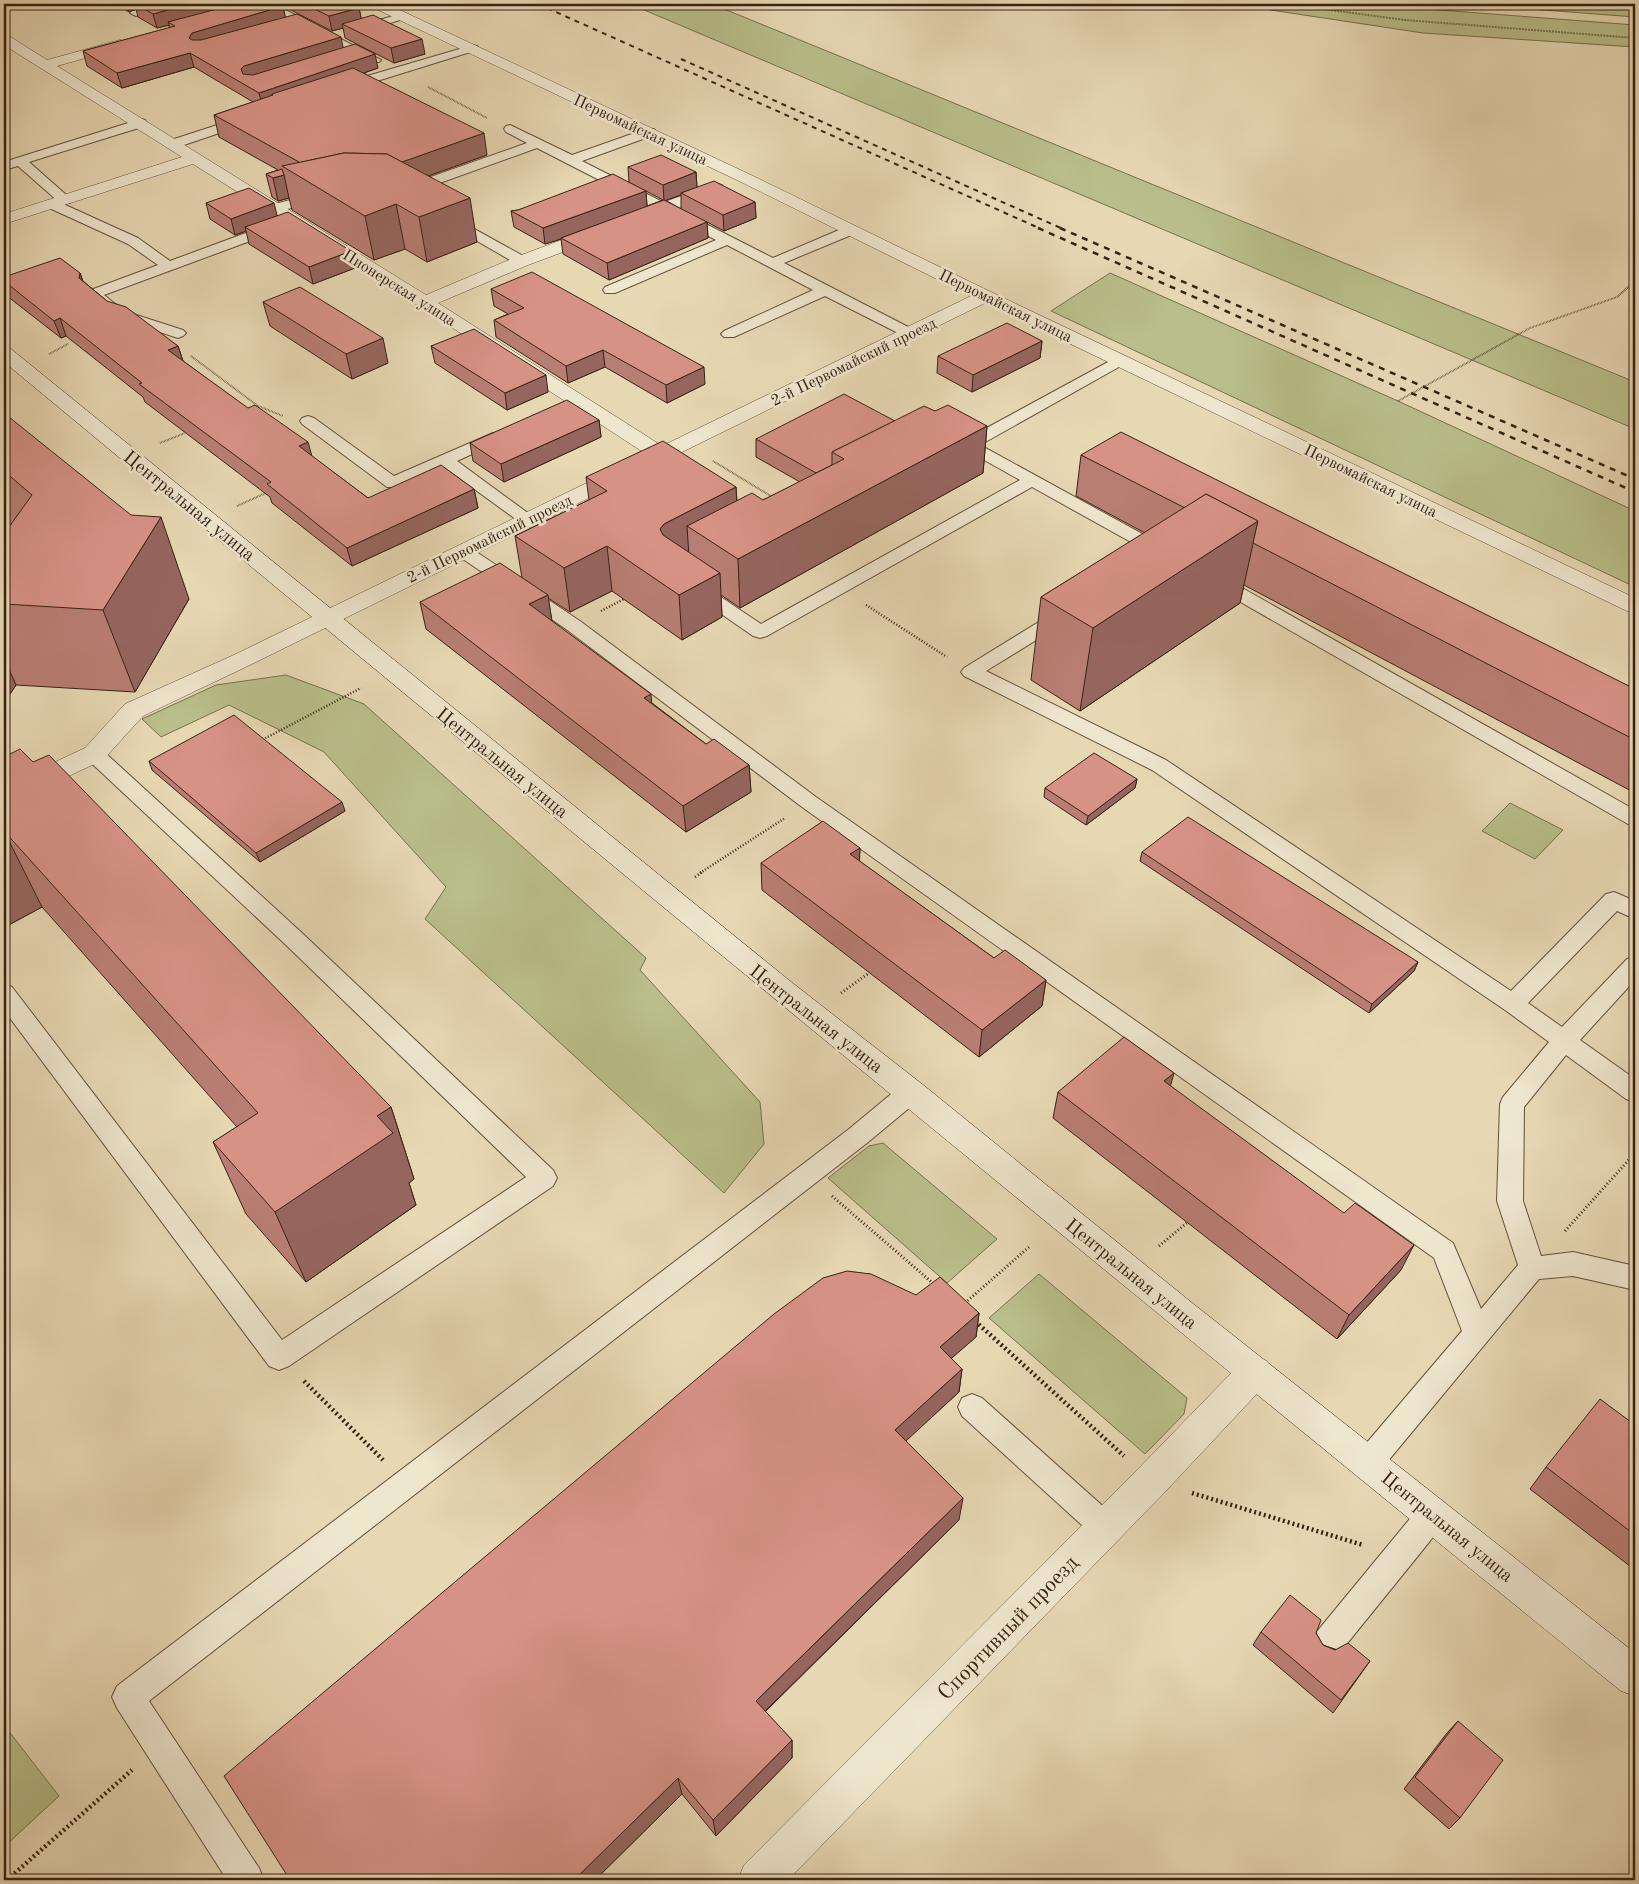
<svg xmlns="http://www.w3.org/2000/svg" width="1639" height="1884" viewBox="0 0 1639 1884" font-family="'Old Standard TT',serif">
	<style>
		.green { fill: #b9be8a; stroke: #78704f }
		.lines { fill: none; stroke-linecap: round; stroke-linejoin: round }
		.lane-casing { stroke: #64503c; stroke-width: 2 }
		.street-casing { stroke: #64503c; stroke-width: 1 }
		.secondary-casing { stroke: #382214; stroke-width: 1 }
		.path-far3 { stroke: #382214; stroke-width: 2; stroke-dasharray: 0.5 1; stroke-linecap: butt }
		.path-far2 { stroke: #382214; stroke-width: 2.5; stroke-dasharray: 1 2; stroke-linecap: butt }
		.path-far1 { stroke: #382214; stroke-width: 3; stroke-dasharray: 1 2.5; stroke-linecap: butt }
		.path { stroke: #382214; stroke-width: 4.5; stroke-dasharray: 2 3; stroke-linecap: butt }
		.lane { fill: #efe6ce; fill-rule: evenodd }
		.street { fill: #efe6ce; fill-rule: evenodd }
		.secondary { fill: #efe6ce; fill-rule: evenodd }
		.rail-far1 { stroke: #382214; stroke-width: 2; stroke-dasharray: 5 5; stroke-linecap: butt }
		.rail { stroke: #382214; stroke-width: 2.5; stroke-dasharray: 6 6; stroke-linecap: butt }
		.wall { fill: #b97e73; stroke: #382214; fill-rule: evenodd }
		.shaded-wall { fill: #96665e; stroke: #382214 }
		.building { fill: #d79286; stroke: #382214 }
		.labels { text-anchor: middle; stroke-width: 5; stroke-linejoin: round; paint-order: stroke }
		.far-street-label { font-size: 16px; fill: #382214; stroke: #efe6ce }
		.street-label { font-size: 19px; fill: #382214; stroke: #efe6ce }
		.near-street-label { font-size: 22px; fill: #382214; stroke: #efe6ce }
	</style>
	<rect width="100%" height="100%" fill="#e7d8b4"/>
	<filter id="stains"><feTurbulence type="fractalNoise" baseFrequency=".004" numOctaves="4"/><feColorMatrix values="0 0 0 0 .2 0 0 0 0 .09 0 0 0 0 .02 0 0 0 .5 -.17"/></filter>
	<radialGradient id="worn" r=".72"><stop offset=".6" stop-color="#630" stop-opacity="0"/><stop offset="1" stop-color="#630" stop-opacity=".3"/></radialGradient>
	<g class="green">
		<polygon points="630,4 712,4 1635,382 1635,429"/>
		<polygon points="1231,4 1362,4 1635,25 1635,47 1423,33"/>
		<polygon points="1465,4 1635,4 1635,17"/>
		<polygon points="1110,273 1398,401 1635,511 1635,587 1051,311"/>
		<polygon points="286,675 364,704 646,958 640,970 760,1102 764,1144 724,1193 425,919 446,887 324,752 229,705 161,737 142,719 216,685"/>
		<polygon points="1510,803 1563,830 1535,859 1482,831"/>
		<polygon points="883,1143 997,1239 947,1283 828,1178 869,1146"/>
		<polygon points="1039,1274 1187,1398 1184,1414 1145,1454 989,1318"/>
		<polygon points="4,1725 59,1796 4,1847"/>
	</g>
	<g class="lines">
		<defs>
			<g id="lane">
				<polygon points="159,4 177,4 175,6 136,16 130,13 132,11"/>
				<polygon points="260,4 274,4 381,60 379,62 371,62"/>
				<polygon points="403,13 407,14 409,16 407,18 356,33 350,30 352,28"/>
				<polygon points="473,45 477,46 479,48 477,50 348,90 344,91 338,87 340,84"/>
				<polygon points="245,116 249,117 251,120 249,123 178,147 168,147 167,144 168,141"/>
				<polygon points="141,119 145,120 147,123 145,126 29,162 72,200 70,203 61,203 138,238 170,261 270,224 280,224 282,227 280,230 104,295 124,311 183,330 186,333 183,336 178,338 114,317 86,294 88,291 158,265 128,244 47,207 45,204 47,201 52,200 60,203 18,166 4,170 4,162"/>
				<polygon points="510,125 572,155 646,129 654,129 656,132 654,135 582,161 773,258 846,227 856,227 858,230 856,233 784,263 914,330 917,333 914,336 904,336 825,296 734,337 724,337 721,334 724,331 813,290 727,245 615,293 605,293 603,290 605,287 716,240 537,148 412,193 407,194 400,190 402,187 527,143 506,132 504,129 506,126"/>
				<polygon points="321,192 328,196 326,199 276,212 269,208 271,205"/>
				<polygon points="449,215 527,258 529,261 527,264 517,264 444,222 442,219 444,216"/>
				<polygon points="1121,355 1126,357 1129,360 1126,363 980,445 1168,548 1171,552 1168,556 1162,557 1156,556 1032,487 767,636 760,638 753,636 691,593 688,589 691,585 697,584 703,585 761,624 1020,480 952,442 950,439 952,436 958,434 968,438"/>
				<polygon points="308,416 314,418 394,476 493,433 505,433 507,436 505,439 457,461 536,519 533,523 527,524 521,523 444,467 399,487 387,487 302,424 300,421 302,418"/>
				<polygon points="463,546 469,547 580,621 816,797 1453,1243 1481,1309 1518,1265 1497,1201 1500,1104 1503,1097 1549,1042 1505,1010 1152,770 964,676 961,672 964,668 1055,612 1062,610 1069,612 1071,616 1069,620 986,671 1166,760 1511,991 1606,894 1614,892 1635,901 1635,919 1617,911 1528,1003 1562,1027 1627,959 1635,957 1635,980 1580,1040 1635,1079 1635,1102 1626,1099 1566,1055 1524,1107 1523,1201 1541,1256 1573,1252 1635,1266 1635,1290 1573,1276 1539,1279 1378,1473 1368,1477 1358,1473 1354,1463 1358,1453 1462,1331 1434,1258 802,807 566,629 457,555 454,551 457,547"/>
				<polygon points="1215,575 1221,576 1635,810 1635,826 1628,824 1209,584 1206,580 1209,576"/>
				<polygon points="94,747 101,749 302,933 553,1170 557,1178 553,1186 289,1366 279,1370 269,1366 4,1010 4,984 12,987 282,1340 526,1177 286,945 87,759 84,754 87,749"/>
				<polygon points="911,1082 920,1085 923,1092 920,1099 867,1143 149,1701 259,1868 264,1880 227,1880 117,1708 112,1697 117,1686 849,1129 902,1085"/>
				<polygon points="972,1394 982,1398 1115,1517 1120,1527 1115,1537 1105,1541 1095,1537 962,1416 958,1407 962,1398"/>
				<polygon points="1432,1500 1442,1504 1447,1514 1442,1524 1430,1541 1337,1656 1326,1661 1315,1656 1310,1645 1315,1634 1422,1504"/>
			</g>
			<g id="street">
				<polygon points="370,4 387,4 751,175 991,292 1635,598 1635,613 1627,611 985,303 676,455 682,462 679,466 672,468 660,463 252,664 143,716 103,760 13,802 4,805 4,786 85,748 125,704 236,654 646,454 419,306 193,164 4,224 4,214 182,157 4,45 4,35 9,36 47,60 120,40 125,41 127,44 125,47 57,66 426,295 516,257 591,229 603,229 605,233 603,237 528,265 438,303 662,446 971,296 739,181 372,7"/>
				<polygon points="717,183 723,185 725,188 723,191 644,222 632,222 630,218 632,214"/>
				<polygon points="1255,1356 1267,1361 1272,1372 1267,1383 1164,1493 788,1880 738,1880 744,1865 1138,1469 1243,1361"/>
			</g>
			<path id="secondary" d="M 4,347 L 11,349 L 790,981 L 922,1084 L 1191,1302 L 1635,1653 L 1635,1696 L 1621,1691 C 1079,1251 541,807 4,362 Z"/>
		</defs>
		<use href="#lane" class="lane-casing"/>
		<use href="#street" class="street-casing"/>
		<use href="#secondary" class="secondary-casing"/>
		<g class="path-far3">
			<polyline points="1285,4 1405,20 1635,38"/>
			<polyline points="428,87 487,118"/>
			<polyline points="49,354 68,344"/>
			<polyline points="191,356 258,406 283,416"/>
			<polyline points="1398,401 1530,328 1617,297 1635,281"/>
			<polyline points="160,443 185,433"/>
			<polyline points="713,461 774,498"/>
			<polyline points="237,506 268,492"/>
		</g>
		<g class="path-far2">
			<polyline points="866,605 947,657"/>
			<polyline points="601,611 626,598"/>
			<polyline points="260,741 361,688"/>
			<polyline points="700,873 785,818"/>
		</g>
		<g class="path-far1">
			<polyline points="695,877 702,872"/>
			<polyline points="841,993 869,973"/>
			<polyline points="832,1196 935,1285"/>
			<polyline points="1565,1231 1635,1153"/>
			<polyline points="1159,1246 1188,1222"/>
			<polyline points="965,1303 1029,1247"/>
			<polyline points="975,1321 977,1322"/>
		</g>
		<g class="path">
			<polyline points="975,1321 1124,1456"/>
			<polyline points="304,1381 383,1460"/>
			<polyline points="1192,1493 1363,1545"/>
			<polyline points="7,1880 132,1770"/>
		</g>
		<use href="#lane" class="lane"/>
		<use href="#street" class="street"/>
		<use href="#secondary" class="secondary"/>
		<g class="rail-far1">
			<polyline points="538,4 1041,229"/>
			<polyline points="681,59 1063,229"/>
		</g>
		<g class="rail">
			<polyline points="1038,228 1635,492"/>
			<polyline points="1060,228 1635,479"/>
		</g>
	</g>
	<g class="wall">
		<polygon points="115,4 351,4 359,8 361,18 425,54 394,63 345,38 343,28 332,31 283,6 285,17 343,47 378,68 364,73 487,155 428,176 477,242 427,262 405,249 374,260 292,210 289,198 278,201 272,197 266,174 278,170 219,137 214,115 253,102 194,67 122,88 87,66 83,51 169,28 169,25 157,28 138,17 136,9 129,12"/>
		<path d="M 628,167 L 696,172 L 697,187 L 755,202 L 756,218 L 724,231 L 707,222 L 708,238 L 609,280 L 563,254 L 561,239 L 545,244 L 514,227 L 511,211 L 518,210 L 629,182 ZM 646,191 L 663,200 L 647,206 ZM 681,195 L 681,209 L 665,200 Z"/>
		<polygon points="206,203 277,216 355,268 313,284 249,244 246,231 235,235 210,219"/>
		<polygon points="80,273 83,281 107,301 178,346 183,361 368,498 474,489 478,508 352,566 272,503 270,497 145,402 143,397 66,336 61,338 7,296 4,288 4,277"/>
		<polygon points="491,289 705,384 667,403 605,367 568,383 496,337 494,320 508,314 494,306"/>
		<polygon points="263,302 388,363 352,379 270,326"/>
		<polygon points="1042,341 1040,358 972,392 937,373 938,356"/>
		<polygon points="431,346 548,392 507,410 435,363"/>
		<polygon points="935,411 987,426 983,473 740,608 721,595 722,617 682,640 612,591 570,612 548,598 552,621 652,703 706,744 749,765 751,792 686,832 426,629 420,602 522,578 515,536 589,500 586,477 736,487 737,501 763,500 800,482 756,457 756,439 895,421"/>
		<polygon points="4,413 189,599 135,692 16,685 4,703 4,534 9,527 4,523"/>
		<polygon points="599,420 601,437 504,482 473,461 470,443"/>
		<polygon points="1081,455 1635,689 1635,793 1244,585 1240,603 1080,711 1031,680 1041,597 1145,533 1076,496"/>
		<polygon points="4,757 33,762 391,1107 414,1179 409,1183 416,1205 306,1282 246,1214 213,1142 237,1127 42,907 5,927 4,926"/>
		<polygon points="149,761 345,811 260,862 152,770"/>
		<polygon points="1137,779 1135,788 1086,825 1044,797 1045,788"/>
		<polygon points="860,848 859,861 994,958 1046,980 1042,1006 979,1057 762,890 761,863"/>
		<polygon points="1142,852 1418,962 1414,971 1369,1013 1140,861"/>
		<polygon points="1170,1086 1401,1270 1337,1339 1053,1118 1058,1092"/>
		<polygon points="979,1313 976,1337 951,1358 962,1369 959,1392 905,1441 959,1520 765,1712 792,1740 792,1758 716,1836 682,1794 595,1880"/>
		<polygon points="1635,1425 1635,1570 1530,1489 1546,1467"/>
		<polygon points="1261,1632 1316,1633 1323,1645 1370,1661 1333,1713 1253,1645"/>
		<polygon points="1458,1721 1460,1818 1449,1829 1404,1789 1447,1733"/>
	</g>
	<g class="shaded-wall">
		<polygon points="4,4 22,4 4,8"/>
		<polygon points="126,4 135,4 136,9 129,12"/>
		<polygon points="189,4 246,4 168,22 169,25 157,28 153,14"/>
		<polygon points="283,6 286,20 195,47 189,38 192,33"/>
		<polygon points="359,8 362,22 342,24 343,28 332,31 329,16"/>
		<polygon points="341,37 344,52 244,84 241,69 244,66"/>
		<polygon points="422,39 425,54 394,63 391,48"/>
		<polygon points="190,53 194,67 122,88 117,73"/>
		<polygon points="375,54 378,68 275,104 273,95 272,94 274,104 263,108 259,93"/>
		<polygon points="484,133 487,155 400,186 396,164"/>
		<polygon points="696,172 697,188 681,193 681,195 664,201 663,185"/>
		<polygon points="284,175 289,198 278,201 273,178"/>
		<polygon points="646,191 647,207 561,238 561,239 545,244 543,228"/>
		<polygon points="470,198 477,242 427,262 419,217"/>
		<polygon points="755,202 756,218 724,231 723,215"/>
		<polygon points="274,203 278,219 245,227 246,231 235,235 231,219"/>
		<polygon points="396,204 405,249 374,260 365,216"/>
		<polygon points="707,222 708,238 609,280 607,263"/>
		<polygon points="351,251 355,268 313,284 309,267"/>
		<polygon points="80,273 86,291 79,278"/>
		<polygon points="60,318 66,336 61,338 54,321"/>
		<polygon points="383,338 388,363 352,379 346,354"/>
		<polygon points="1042,341 1040,358 972,392 973,375"/>
		<polygon points="178,346 184,364 168,350"/>
		<polygon points="603,350 605,367 568,383 566,366"/>
		<polygon points="704,367 705,384 667,403 666,385"/>
		<polygon points="546,375 548,392 507,410 505,393"/>
		<polygon points="599,420 601,437 504,482 501,464"/>
		<polygon points="987,426 983,473 740,608 738,559"/>
		<polygon points="308,442 313,460 299,446"/>
		<polygon points="736,487 738,531 687,526 689,557 664,573 660,529 664,524"/>
		<polygon points="474,489 478,508 352,566 347,548"/>
		<polygon points="161,517 189,599 135,692 103,610"/>
		<polygon points="1258,521 1240,603 1080,711 1093,628"/>
		<polygon points="607,546 612,591 570,612 564,568"/>
		<polygon points="720,573 722,617 682,640 679,595"/>
		<polygon points="548,595 552,622 529,604"/>
		<polygon points="4,658 16,685 4,703"/>
		<polygon points="651,694 653,721 644,698"/>
		<polygon points="749,765 751,792 686,832 683,806"/>
		<polygon points="1137,779 1135,788 1086,825 1088,816"/>
		<polygon points="342,802 345,811 260,862 256,853"/>
		<polygon points="4,831 42,907 5,927 4,926"/>
		<polygon points="860,848 859,875 850,854"/>
		<polygon points="1418,962 1414,971 1369,1013 1372,1004"/>
		<polygon points="1046,980 1042,1006 979,1057 982,1030"/>
		<polygon points="1174,1073 1167,1099 1164,1081"/>
		<polygon points="391,1107 414,1179 409,1183 416,1205 306,1282 275,1212 377,1116"/>
		<polygon points="1414,1245 1401,1270 1337,1339 1349,1315"/>
		<polygon points="979,1313 976,1337 937,1371 940,1347"/>
		<polygon points="962,1369 959,1392 893,1453 895,1430"/>
		<polygon points="963,1498 959,1520 757,1719 756,1701"/>
		<polygon points="792,1740 792,1758 716,1836 713,1820"/>
		<polygon points="678,1778 682,1794 595,1880 574,1880"/>
	</g>
	<g class="building">
		<polygon points="136,4 189,4 153,14"/>
		<polygon points="236,4 278,4 283,6 192,33 189,38 192,40 201,40 297,14 341,37 244,66 241,69 243,74 253,75 355,44 375,54 259,93 190,53 117,73 83,51 175,26 168,22"/>
		<polygon points="304,4 351,4 359,8 329,16"/>
		<polygon points="373,15 422,39 391,48 342,24"/>
		<polygon points="353,68 484,133 402,162 387,154 344,153 298,163 299,162 214,115 273,95 272,94"/>
		<polygon points="344,153 387,154 470,198 419,217 396,204 365,216 282,166"/>
		<polygon points="661,155 696,172 663,185 628,167"/>
		<polygon points="282,169 284,175 273,178 266,174"/>
		<polygon points="613,174 646,191 543,228 511,211 518,210"/>
		<polygon points="714,181 755,202 723,215 681,193"/>
		<polygon points="249,188 274,203 231,219 206,203"/>
		<polygon points="664,200 707,222 607,263 561,238"/>
		<polygon points="288,212 351,251 309,267 245,227"/>
		<polygon points="60,258 80,273 79,278 107,301 126,307 178,346 168,350 248,408 255,405 308,442 299,446 368,498 441,465 474,489 347,548 267,484 271,482 139,384 142,383 60,318 54,321 4,281 4,277"/>
		<polygon points="532,272 704,367 666,385 603,350 566,366 494,320 524,308 491,289"/>
		<polygon points="300,287 383,338 346,354 263,302"/>
		<polygon points="1007,323 1042,341 973,375 938,356"/>
		<polygon points="474,329 546,375 505,393 431,346"/>
		<polygon points="844,394 895,421 832,452 832,465 816,473 756,439"/>
		<polygon points="567,400 599,420 501,464 470,443"/>
		<polygon points="948,405 987,426 738,559 687,526 752,493 763,500 844,459 832,452 924,406 935,411"/>
		<polygon points="4,413 131,515 161,517 103,610 4,604 4,534 32,495 4,471"/>
		<polygon points="1121,432 1635,689 1635,740 1253,543 1258,521 1206,494 1185,508 1081,455"/>
		<polygon points="663,441 736,487 664,524 660,529 663,535 720,573 679,595 607,546 564,568 515,536 607,491 586,477"/>
		<polygon points="1206,494 1258,521 1093,628 1041,597"/>
		<polygon points="500,563 548,595 529,604 651,694 644,698 706,744 714,739 749,765 683,806 420,602"/>
		<polygon points="234,715 342,802 256,853 149,761"/>
		<polygon points="20,749 33,762 49,755 391,1107 377,1116 393,1133 275,1212 213,1142 258,1113 4,831 4,757"/>
		<polygon points="1094,753 1137,779 1088,816 1045,788"/>
		<polygon points="1188,817 1418,962 1372,1004 1142,852"/>
		<polygon points="823,821 860,848 850,854 994,958 1005,950 1046,980 982,1030 761,863"/>
		<polygon points="1124,1037 1174,1073 1164,1081 1344,1213 1355,1203 1414,1245 1349,1315 1058,1092"/>
		<polygon points="847,1271 871,1274 916,1295 940,1277 979,1313 940,1347 962,1369 895,1430 963,1498 756,1701 792,1740 713,1820 678,1778 574,1880 290,1880 224,1776 774,1314 823,1278"/>
		<polygon points="1600,1399 1635,1425 1635,1535 1546,1467"/>
		<polygon points="1290,1595 1321,1620 1316,1633 1323,1645 1335,1650 1348,1643 1370,1661 1341,1700 1261,1632"/>
		<polygon points="1458,1721 1503,1760 1460,1818 1415,1777"/>
	</g>
	<g class="labels">
		<g class="far-street-label">
			<text transform="translate(641 129) rotate(25)" y="6">Первомайская улица</text>
			<text transform="translate(400 287) rotate(32)" y="6">Пионерская улица</text>
			<text transform="translate(1006 305) rotate(26)" y="6">Первомайская улица</text>
			<text transform="translate(853 361) rotate(-26)" y="6">2-й Первомайский проезд</text>
			<text transform="translate(1371 480) rotate(26)" y="6">Первомайская улица</text>
			<text transform="translate(489 538) rotate(-26)" y="6">2-й Первомайский проезд</text>
		</g>
		<g class="street-label">
			<text transform="translate(190 505) rotate(39)" y="7">Центральная улица</text>
			<text transform="translate(503 762) rotate(39)" y="7">Центральная улица</text>
			<text transform="translate(817 1018) rotate(38)" y="7">Центральная улица</text>
			<text transform="translate(1132 1273) rotate(39)" y="7">Центральная улица</text>
			<text transform="translate(1448 1526) rotate(39)" y="7">Центральная улица</text>
		</g>
		<g class="near-street-label">
			<text transform="translate(1007 1627) rotate(-46)" y="8">Спортивный проезд</text>
		</g>
	</g>
	<rect width="1639" height="1884" fill="none" stroke="#e7d8b4" stroke-width="20"/>
	<rect x="5" y="5" width="1629" height="1874" fill="none" stroke="#382214" stroke-width="2.5"/>
	<rect x="10" y="10" width="1619" height="1864" fill="none" stroke="#382214"/>
	<rect width="100%" height="100%" filter="url(#stains)"/>
	<rect width="100%" height="100%" fill="url(#worn)"/>
</svg>
